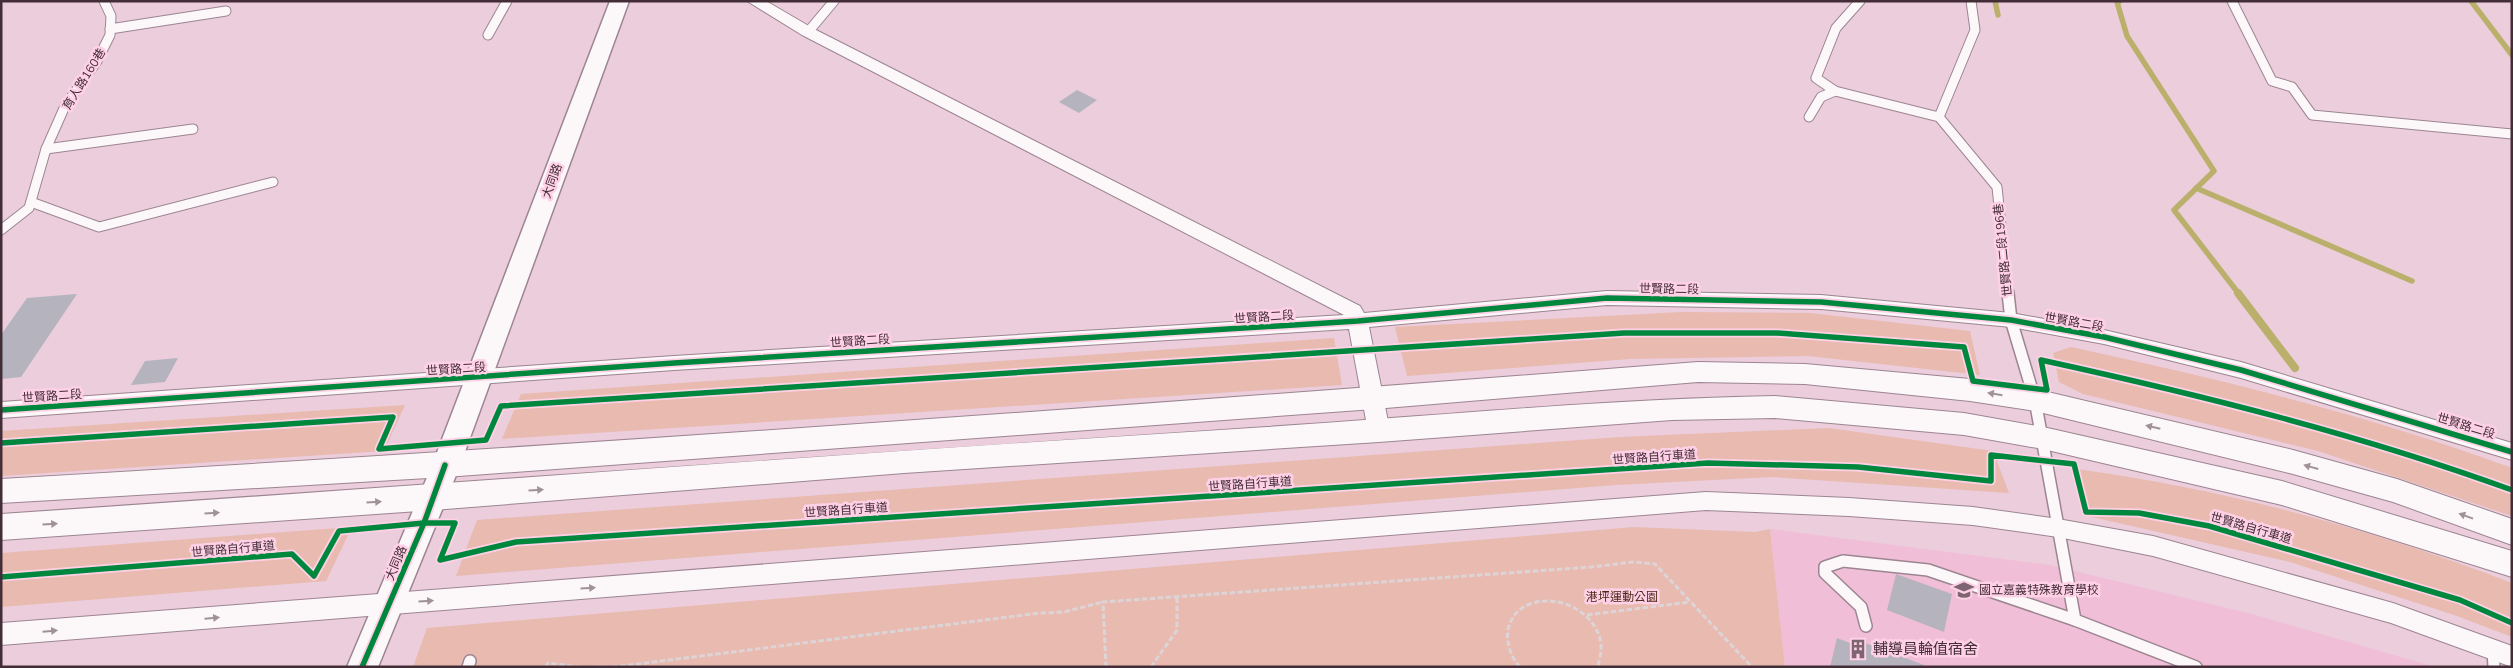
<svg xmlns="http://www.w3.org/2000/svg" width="2513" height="668" viewBox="0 0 2513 668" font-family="'Nunito Sans','Noto Sans TC',sans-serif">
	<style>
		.built { fill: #f0bfd7 }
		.green { fill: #e9baaf }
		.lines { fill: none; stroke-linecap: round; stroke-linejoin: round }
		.stream-far1 { stroke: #bab06b; stroke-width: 5.5 }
		.stream { stroke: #bab06b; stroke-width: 8 }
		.building { fill: #b5b3be }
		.service-far1-casing { stroke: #9c8591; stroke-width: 11 }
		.service-casing { stroke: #9c8591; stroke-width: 14 }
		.minor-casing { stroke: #9c8591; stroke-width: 2 }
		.tertiary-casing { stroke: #9c8591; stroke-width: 3 }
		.primary-casing { stroke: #9c8591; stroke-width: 2 }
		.path { stroke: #ddd4d8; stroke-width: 3; stroke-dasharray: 5.5 2.5; stroke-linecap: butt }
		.service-far1 { stroke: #fcf8fa; stroke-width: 9 }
		.service { stroke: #fcf8fa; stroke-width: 11 }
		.minor { fill: #fcf8fa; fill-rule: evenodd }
		.tertiary { fill: #fcf8fa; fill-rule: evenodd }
		.primary { fill: #fcf8fa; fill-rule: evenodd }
		.cycleway-casing { stroke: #ffd1e6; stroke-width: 9 }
		.cycleway { stroke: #00873e; stroke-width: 5.5 }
		.oneway { fill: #a09298 }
		.labels { text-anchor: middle; stroke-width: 5; stroke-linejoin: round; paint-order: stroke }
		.street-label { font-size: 12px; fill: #432d37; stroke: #ffd1e6 }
		.poi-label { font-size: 12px; fill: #432d37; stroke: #ffd1e6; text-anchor: start }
		.park-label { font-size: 12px; fill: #4e2a16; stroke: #ffd1e6 }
		.near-poi-label { font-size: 15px; fill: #432d37; stroke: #ffd1e6; text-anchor: start }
	</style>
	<rect width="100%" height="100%" fill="#ebcddc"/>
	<polygon class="built" points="1770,529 2050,565 2252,614 2435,667 1785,667"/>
	<g class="green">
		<polygon points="1682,312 1810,313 1970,331 1980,375 1808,356 1630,359 1407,376 1395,327"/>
		<polygon points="1334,338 1342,385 502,439 521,394"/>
		<path d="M 2071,347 C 2220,379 2368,415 2512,468 L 2512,516 L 2318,451 L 2083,394 L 2059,382 L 2053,353 Z"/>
		<polygon points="405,405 384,451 1,476 1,431"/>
		<polygon points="1829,428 1993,451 2009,493 1772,477 1616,485 456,576 477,520 1620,437"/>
		<path d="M 2076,469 C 2225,489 2372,529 2512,583 L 2512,637 L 2457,616 L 2290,562 L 2083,515 Z"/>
		<polygon points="352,527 326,581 1,607 1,553"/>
		<polygon points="1634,527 1755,532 1770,529 1785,667 413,667 427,628"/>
	</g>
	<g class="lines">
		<g class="stream-far1">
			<polyline points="1995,1 1998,15"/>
			<polyline points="2120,1 2117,2 2127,36 2214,171 2174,210 2239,294"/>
			<polyline points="2471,1 2512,55"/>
			<polyline points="2196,188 2412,281"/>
		</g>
		<polyline class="stream" points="2238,293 2295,368"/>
	</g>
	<g class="building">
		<polygon points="1077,90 1097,100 1079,113 1059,102"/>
		<polygon points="77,294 21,377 1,379 1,335 27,298"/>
		<polygon points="178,358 165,382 131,385 145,361"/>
		<polygon points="1896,574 1952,594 1944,632 1887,610"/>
		<polygon points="1837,638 1850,643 1852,638 1924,665 1924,667 1830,667"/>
	</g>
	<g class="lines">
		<defs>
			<g id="service-far1">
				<polyline points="1860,1 1836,28 1816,78 1835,91 1939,117 1997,187 2008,294"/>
				<polyline points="2232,1 2272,81 2292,87 2312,115 2512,134"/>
				<polyline points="110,29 226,11"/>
				<polyline points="808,32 834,1"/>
				<polyline points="488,35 507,1"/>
				<polyline points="1809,117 1821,97 1835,91"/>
				<polyline points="1939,117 1975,30 1971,1"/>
				<polyline points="46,149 193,129"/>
				<polyline points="31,202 99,227 273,182"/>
				<polyline points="1,230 29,208 46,149 65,106 97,61 110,35 111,16 104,1"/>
			</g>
			<g id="service">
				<polyline points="2008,293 2011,320 2035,400 2075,620 2196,667"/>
				<polyline points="1866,626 1861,607 1825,573 1825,567 1843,561 1928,570 2075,620"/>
				<polyline points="2493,650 2494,667"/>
				<polyline points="468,667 470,661"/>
			</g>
			<g id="minor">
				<polygon points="747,1 766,1 814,29 1360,306 1364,313 1607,291 1821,295 2011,313 2104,330 2241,362 2512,443 2512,460 2241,378 2104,344 2011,327 1821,309 1607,305 1369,327 1390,431 1387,437 1379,439 1371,437 1368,431 1349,329 674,370 1,418 1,402 674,356 1344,315 802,35"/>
				<polygon points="1706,492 1849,498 1973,507 2058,519 2153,536 2393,603 2512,646 2512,667 2391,623 2153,556 2058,537 1973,525 1849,516 1706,510 1,645 1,623"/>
			</g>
			<polygon id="tertiary" points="610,1 629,1 459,468 378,667 347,667 431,468"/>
			<g id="primary">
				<path d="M 1698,362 L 1805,364 L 1970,379 L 2035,389 L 2293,450 L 2397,479 L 2512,519 L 2512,545 L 2393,502 L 2293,474 L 2035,411 L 1970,401 L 1805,384 L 1698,382 L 1374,409 L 445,477 L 1,503 L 1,479 C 567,446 1133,406 1698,362 Z"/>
				<path d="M 1775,396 L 1964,413 L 2043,427 L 2282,481 L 2512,551 L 2512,577 L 2282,505 L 2043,449 L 1964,435 L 1775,418 L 1672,420 L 1379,442 L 904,473 L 433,510 L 1,540 L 1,514 C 423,486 845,453 1267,427 C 1436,416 1605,399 1775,396 Z"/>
			</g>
		</defs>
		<use href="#service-far1" class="service-far1-casing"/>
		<use href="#service" class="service-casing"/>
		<use href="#minor" class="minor-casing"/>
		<use href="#tertiary" class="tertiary-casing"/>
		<use href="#primary" class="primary-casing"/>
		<g class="path">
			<polyline points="1587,615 1690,602"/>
			<polyline points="546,667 548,663 580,667"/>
			<polyline points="596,667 622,666 1040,613 1064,612 1103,602"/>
			<polyline points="1106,667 1103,602 1591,567 1633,562 1655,564 1752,667"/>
			<polyline points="1151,667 1177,630 1177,597"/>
			<path d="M 1520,667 C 1502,647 1502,615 1530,604 C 1559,593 1597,613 1601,644 C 1602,651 1599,660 1598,667"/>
		</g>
		<use href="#service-far1" class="service-far1"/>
		<use href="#service" class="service"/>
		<use href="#minor" class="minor"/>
		<use href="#tertiary" class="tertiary"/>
		<use href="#primary" class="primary"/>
		<defs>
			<g id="cycleway">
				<polyline points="1,410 674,363 1358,321 1607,298 1821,302 2011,320 2104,337 2241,370 2512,452"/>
				<path d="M 1,443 L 393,417 L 379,449 L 486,440 L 501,406 L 1624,333 L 1777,333 L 1964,347 L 1973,381 L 2047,390 L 2041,360 C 2201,395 2358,434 2512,490"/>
				<polyline points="1,577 292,554 314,576 339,531 424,523 455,523 440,560 516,542 1708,463 1858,467 1991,481 1991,455 2074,464 2086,512 2139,513 2209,526 2460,600 2512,623"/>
				<polyline points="362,667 424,523 445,465"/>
			</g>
		</defs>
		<use href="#cycleway" class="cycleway-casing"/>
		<use href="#cycleway" class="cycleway"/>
	</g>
	<defs><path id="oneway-solid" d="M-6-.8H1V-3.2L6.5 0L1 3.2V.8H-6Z" transform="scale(1.25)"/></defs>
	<g class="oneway">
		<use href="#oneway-solid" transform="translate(1995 394) rotate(-171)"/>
		<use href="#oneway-solid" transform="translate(2153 427) rotate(-167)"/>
		<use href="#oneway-solid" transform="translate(2311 467) rotate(-164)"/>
		<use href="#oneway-solid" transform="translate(536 490) rotate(-4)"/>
		<use href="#oneway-solid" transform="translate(374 502) rotate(-4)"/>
		<use href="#oneway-solid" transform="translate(212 513) rotate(-4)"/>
		<use href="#oneway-solid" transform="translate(2466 516) rotate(-160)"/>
		<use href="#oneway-solid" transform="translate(50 524) rotate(-4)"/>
		<use href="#oneway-solid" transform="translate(588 588) rotate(-4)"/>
		<use href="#oneway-solid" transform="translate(426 601) rotate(-4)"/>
		<use href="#oneway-solid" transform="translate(212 618) rotate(-5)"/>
		<use href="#oneway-solid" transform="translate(50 631) rotate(-5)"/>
	</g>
	<defs>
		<symbol id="school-bare" viewBox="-9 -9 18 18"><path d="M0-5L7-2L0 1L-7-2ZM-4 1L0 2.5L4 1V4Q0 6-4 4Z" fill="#7e6571" stroke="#ffd1e6" stroke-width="2.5" paint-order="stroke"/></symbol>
		<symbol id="building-bare" viewBox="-9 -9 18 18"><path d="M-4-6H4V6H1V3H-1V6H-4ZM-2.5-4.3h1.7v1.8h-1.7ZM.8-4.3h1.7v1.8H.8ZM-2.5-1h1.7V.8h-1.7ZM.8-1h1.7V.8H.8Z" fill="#7e6571" stroke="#ffd1e6" stroke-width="2.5" paint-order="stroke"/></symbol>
	</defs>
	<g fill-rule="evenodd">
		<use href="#school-bare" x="1950" y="576" width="28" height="28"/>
		<use href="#building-bare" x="1844" y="635" width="28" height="28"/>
	</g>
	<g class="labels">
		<g class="street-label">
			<text transform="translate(84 79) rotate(-58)" y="4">育人路160巷</text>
			<text transform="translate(552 181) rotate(-70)" y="4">大同路</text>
			<text transform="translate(2003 250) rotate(-96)" y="4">世賢路二段196巷</text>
			<text transform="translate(1669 289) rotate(1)" y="4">世賢路二段</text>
			<text transform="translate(1264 317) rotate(-4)" y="4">世賢路二段</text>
			<text transform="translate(2074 322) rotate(10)" y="4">世賢路二段</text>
			<text transform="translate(860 341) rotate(-4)" y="4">世賢路二段</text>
			<text transform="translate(456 369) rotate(-4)" y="4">世賢路二段</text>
			<text transform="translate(52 396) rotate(-4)" y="4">世賢路二段</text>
			<text transform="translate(2466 426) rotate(17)" y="4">世賢路二段</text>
			<text transform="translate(1654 457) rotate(-4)" y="4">世賢路自行車道</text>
			<text transform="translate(1250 484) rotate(-4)" y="4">世賢路自行車道</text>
			<text transform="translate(846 510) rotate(-4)" y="4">世賢路自行車道</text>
			<text transform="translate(2251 528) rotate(16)" y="4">世賢路自行車道</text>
			<text transform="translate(233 549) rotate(-5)" y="4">世賢路自行車道</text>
			<text transform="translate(396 563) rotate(-67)" y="4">大同路</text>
		</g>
		<g class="poi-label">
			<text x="1979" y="594">國立嘉義特殊教育學校</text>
		</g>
		<g class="park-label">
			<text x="1622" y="601">港坪運動公園</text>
		</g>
		<g class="near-poi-label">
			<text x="1873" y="654">輔導員輪值宿舍</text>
		</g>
	</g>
	<rect width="2513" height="668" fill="none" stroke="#432d37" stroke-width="5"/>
</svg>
